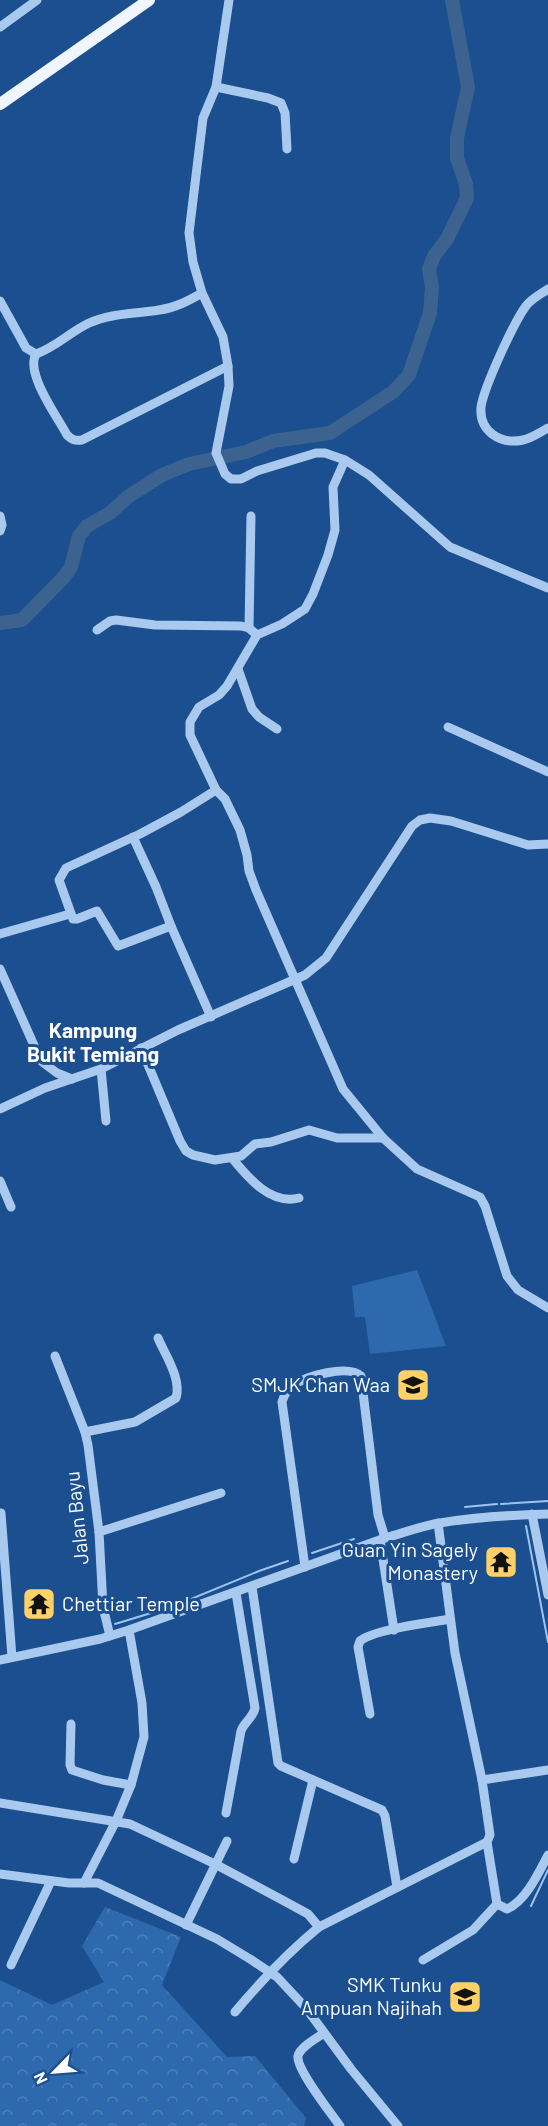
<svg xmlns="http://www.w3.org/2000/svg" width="548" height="2126" viewBox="0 0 548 2126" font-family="Barlow,sans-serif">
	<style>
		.forest { fill: url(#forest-crowns) }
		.pitch { fill: #2e69ad }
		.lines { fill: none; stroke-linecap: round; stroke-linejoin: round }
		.stream { stroke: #9cc4f0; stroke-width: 2 }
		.river { stroke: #3c6290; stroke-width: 14 }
		.minor { stroke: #a9c9ee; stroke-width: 9 }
		.major { stroke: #f0f6ff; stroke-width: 12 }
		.labels { text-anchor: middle; stroke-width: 6; stroke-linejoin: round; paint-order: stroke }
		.poi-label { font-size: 20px; fill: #fff; stroke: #1b4f8f; text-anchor: end }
		.street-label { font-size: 20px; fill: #fff; stroke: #1b4f8f }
		.neighbourhood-label { font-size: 21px; font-weight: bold; fill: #fff; stroke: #1b4f8f }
	</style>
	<defs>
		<pattern id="forest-crowns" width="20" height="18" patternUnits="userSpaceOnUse" patternTransform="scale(1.5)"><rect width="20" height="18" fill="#2e69ad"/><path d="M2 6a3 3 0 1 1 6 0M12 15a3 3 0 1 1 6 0" fill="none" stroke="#4d80b9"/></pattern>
	</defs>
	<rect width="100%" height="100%" fill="#1b4f8f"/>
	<polygon class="forest" points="105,1907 181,1937 162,1985 227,2057 255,2056 306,2118 304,2126 0,2126 0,1980 52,2005 104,1982 82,1946"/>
	<polygon class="pitch" points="417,1270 446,1346 370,1354 365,1317 355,1317 352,1286"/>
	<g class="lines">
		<g class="stream">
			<polyline points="501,1504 548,1501"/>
			<polyline points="465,1507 497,1504"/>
			<polyline points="526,1526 548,1642"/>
			<polyline points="312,1553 354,1539"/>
			<polyline points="115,1624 174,1606 259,1571 288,1561"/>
			<polyline points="531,1906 548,1870"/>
		</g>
		<polyline class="river" points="0,623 22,620 64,577 71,567 79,536 87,526 110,513 129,496 162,475 189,464 246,452 273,441 330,433 393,392 409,375 430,313 432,287 429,269 434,256 447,239 467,198 466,184 457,158 457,138 468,87 452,0"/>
		<g class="minor">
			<polyline points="229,0 216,87 203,118 189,233 193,262 202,293 223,337 228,366 229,386 216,453 225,474 231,479 241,479 257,471 316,453 325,453 345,460 369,475 450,547 548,588"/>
			<polyline points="0,27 37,0"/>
			<polyline points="216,87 268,98 281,103 285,113 287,149"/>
			<path d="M 548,289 C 541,294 531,299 526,306 C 514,322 484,387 481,407 C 479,431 500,445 523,440 C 532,438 540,432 548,428"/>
			<polyline points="0,301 26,348 36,354"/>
			<path d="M 36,354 C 25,373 57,416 67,435 C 72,440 75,441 82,440 L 228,366"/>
			<path d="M 36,354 C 56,347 70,332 89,323 C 111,313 136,314 159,310 C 175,308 188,301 202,293"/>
			<polyline points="345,460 333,487 335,530 328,555 313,594 305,609 282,624 257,635 227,686 219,695 199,707 190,722 190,735 216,790 225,799 240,830 247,855 249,871 256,890 343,1089 383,1138 417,1169 480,1197 485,1206 507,1276 518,1290 548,1308"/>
			<polyline points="0,516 2,525 0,531"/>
			<polyline points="249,628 251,516"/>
			<polyline points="97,630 110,621 116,620 155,625 241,626 249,628 257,635"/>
			<polyline points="238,669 252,709 259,717 277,729"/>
			<polyline points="448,727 548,772"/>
			<polyline points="133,837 156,887 171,926 211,1017"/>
			<polyline points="171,926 118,946 97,911 77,919 73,919 59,880 66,868 140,834 181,812 216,790"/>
			<polyline points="0,934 70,914"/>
			<polyline points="0,969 41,1061 57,1073 72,1079"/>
			<polyline points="141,1048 180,1141 186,1151 193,1155 215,1160 241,1156 255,1144 271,1142 309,1130 337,1138 383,1138"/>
			<polyline points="101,1069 106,1121"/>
			<polyline points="0,1109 45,1088 101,1069 178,1030 305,975 326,958 412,826 420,820 430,818 451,821 528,845 548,844"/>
			<path d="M 232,1158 C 249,1179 271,1205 299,1198"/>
			<polyline points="0,1181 11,1207"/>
			<polyline points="55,1356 85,1432 88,1445 99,1532 103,1607 110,1636"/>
			<path d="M 85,1432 L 135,1422 L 176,1398 C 182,1379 165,1355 158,1338"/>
			<polyline points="1,1513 12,1657"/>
			<polyline points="532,1514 548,1595"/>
			<polyline points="438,1523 455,1653 482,1780"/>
			<polyline points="99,1532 221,1493"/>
			<polyline points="380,1540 394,1630"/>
			<path d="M 305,1567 L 282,1402 C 284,1395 287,1390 292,1386 C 306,1376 348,1364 361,1376 L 378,1515 L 385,1538"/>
			<polyline points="252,1587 278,1763 281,1766 382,1810 385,1816 397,1887"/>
			<path d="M 0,1660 L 100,1639 L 129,1630 L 385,1538 C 403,1533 421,1526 440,1523 C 476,1517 512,1515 548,1514"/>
			<path d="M 370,1714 L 358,1647 L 360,1641 C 374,1629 430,1623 450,1619"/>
			<polyline points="71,1724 70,1765 72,1770 103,1780 131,1785"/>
			<polyline points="0,1803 130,1824 215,1864 286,1902 308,1914 319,1927"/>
			<path d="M 226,1813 L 241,1731 C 244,1722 253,1718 255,1708 L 236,1593"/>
			<polyline points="294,1859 313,1780"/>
			<polyline points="0,1874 69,1883 98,1883 217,1939 250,1959 277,1977 306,2008 351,2069 398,2126"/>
			<polyline points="84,1883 116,1821 131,1785 144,1737 142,1703 129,1630"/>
			<path d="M 497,1904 L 507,1909 C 526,1901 539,1872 548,1855"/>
			<polyline points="186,1925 227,1841"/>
			<polyline points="423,1960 473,1930 497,1904 487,1842 490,1835 482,1780 548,1770"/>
			<polyline points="11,1965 51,1881"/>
			<path d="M 235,2012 C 261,1981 287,1953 319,1927 L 487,1842"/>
			<path d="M 324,2033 C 317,2038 300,2047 298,2056 C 296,2069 331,2113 340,2126"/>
		</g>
		<polyline class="major" points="0,104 149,0"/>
	</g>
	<defs>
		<symbol id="school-square" viewBox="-11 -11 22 22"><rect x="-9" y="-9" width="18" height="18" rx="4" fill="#ffd166" stroke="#1b4f8f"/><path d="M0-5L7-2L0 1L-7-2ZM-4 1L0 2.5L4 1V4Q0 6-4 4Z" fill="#111"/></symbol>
		<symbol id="temple-square" viewBox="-11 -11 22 22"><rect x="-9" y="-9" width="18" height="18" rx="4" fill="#ffd166" stroke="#1b4f8f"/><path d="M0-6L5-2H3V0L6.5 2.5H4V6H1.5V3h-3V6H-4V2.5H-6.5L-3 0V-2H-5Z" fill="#111"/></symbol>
	</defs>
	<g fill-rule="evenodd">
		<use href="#school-square" x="394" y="1366" width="38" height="38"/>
		<use href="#temple-square" x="482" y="1543" width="38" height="38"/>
		<use href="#temple-square" x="20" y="1585" width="38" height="38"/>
		<use href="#school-square" x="446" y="1978" width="38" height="38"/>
	</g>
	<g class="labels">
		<g class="poi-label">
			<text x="390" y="1392">SMJK Chan Waa</text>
			<text x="478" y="1557">Guan Yin Sagely<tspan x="478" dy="23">Monastery</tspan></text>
			<text x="62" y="1611" text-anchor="start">Chettiar Temple</text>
			<text x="442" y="1992">SMK Tunku<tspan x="442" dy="23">Ampuan Najihah</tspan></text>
		</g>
		<g class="street-label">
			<text transform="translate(77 1518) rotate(-96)" y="7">Jalan Bayu</text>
		</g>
		<g class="neighbourhood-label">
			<text x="93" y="1038">Kampung<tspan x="93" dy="24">Bukit Temiang</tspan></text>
		</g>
	</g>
	<g transform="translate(54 2072) rotate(245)" stroke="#1b4f8f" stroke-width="4.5" paint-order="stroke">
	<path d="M0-4.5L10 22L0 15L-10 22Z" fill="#ffffff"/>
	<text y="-9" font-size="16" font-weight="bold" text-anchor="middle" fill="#ffffff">N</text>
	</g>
</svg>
